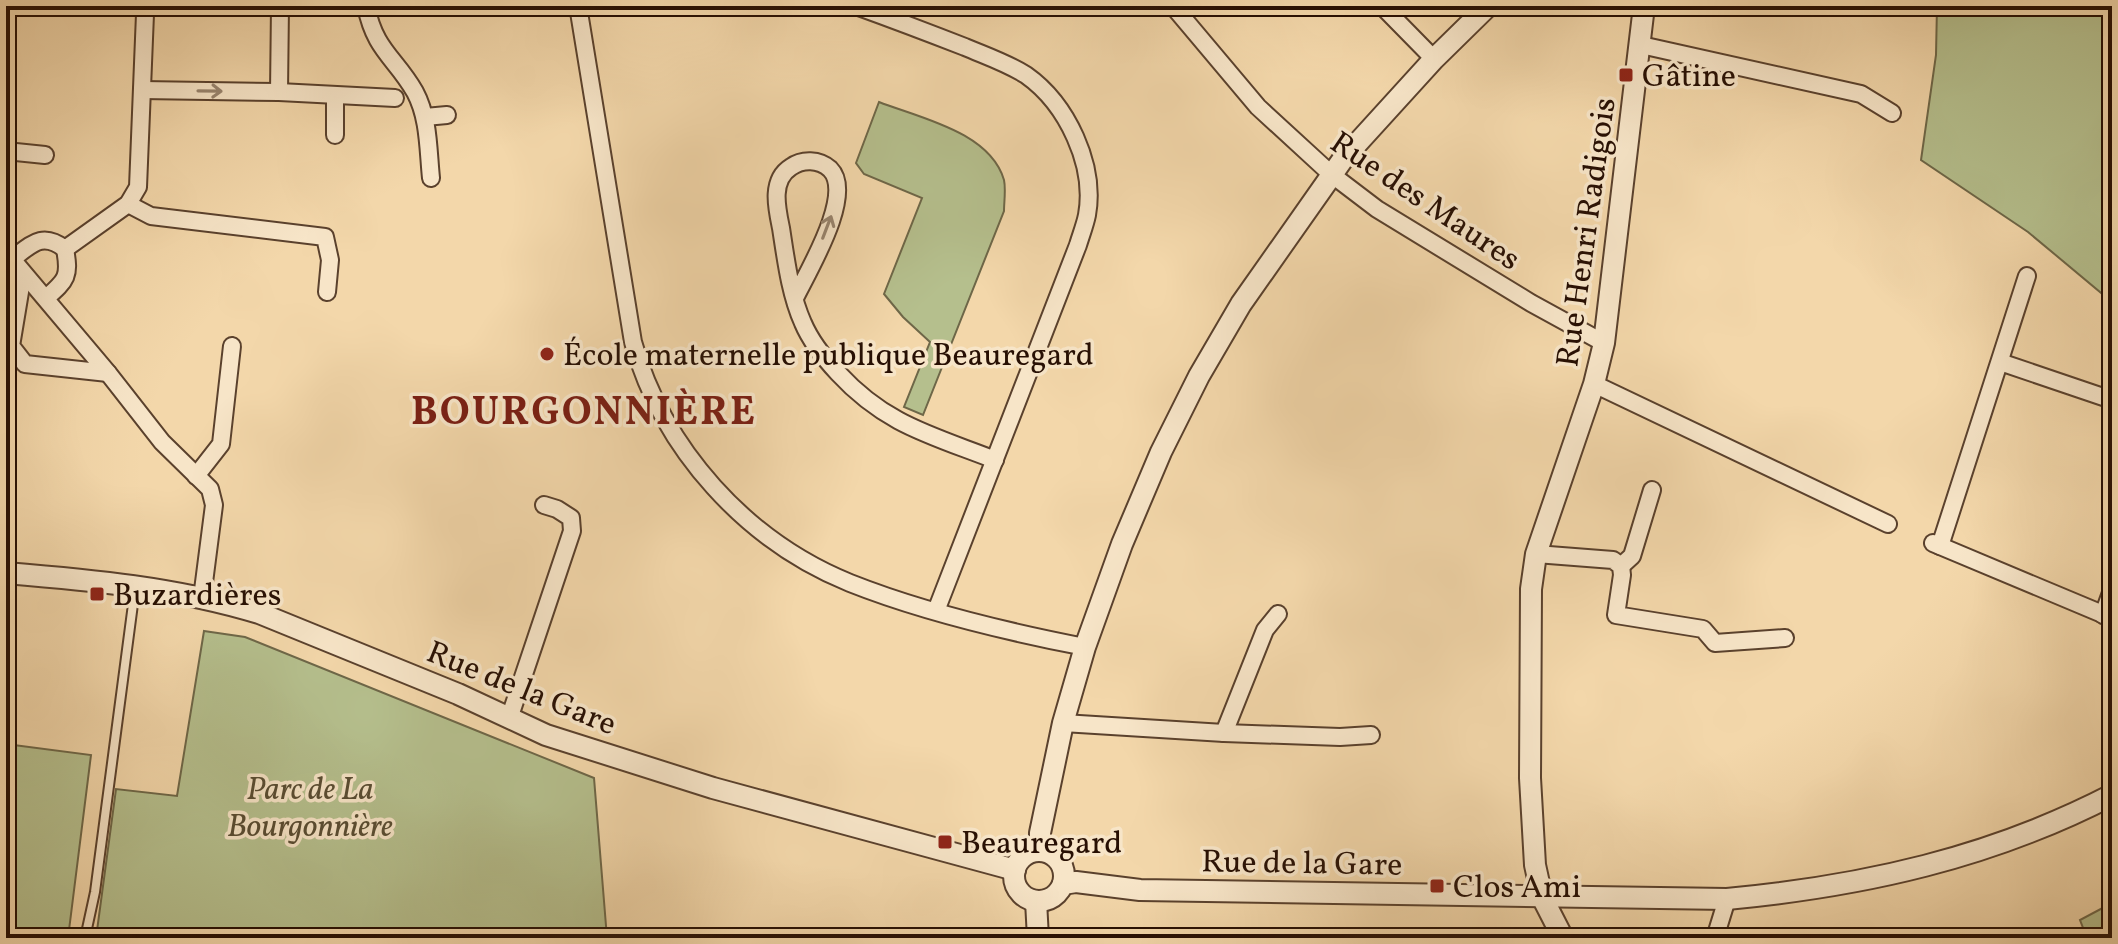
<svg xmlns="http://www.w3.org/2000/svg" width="2118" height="944" viewBox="0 0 2118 944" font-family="Vollkorn,serif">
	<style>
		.green { fill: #b5bf8d; stroke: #6e6748; stroke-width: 2 }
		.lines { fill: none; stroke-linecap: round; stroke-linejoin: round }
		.service-casing { stroke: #5a412d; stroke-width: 12 }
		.minor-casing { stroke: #5a412d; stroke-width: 20 }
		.tertiary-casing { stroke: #5a412d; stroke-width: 24 }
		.service { stroke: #f7e5c8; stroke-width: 8 }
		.minor { stroke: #f7e5c8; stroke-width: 16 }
		.tertiary { stroke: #f7e5c8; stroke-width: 20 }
		.oneway { stroke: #99856f }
		.poi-dot { fill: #8f2418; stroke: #f7e5c8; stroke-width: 3 }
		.labels { text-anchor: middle; stroke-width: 7; stroke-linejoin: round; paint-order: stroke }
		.poi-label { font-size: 32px; fill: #270f03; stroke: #f7e5c8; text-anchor: start }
		.street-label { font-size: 32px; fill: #270f03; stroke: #f7e5c8 }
		.park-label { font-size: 32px; font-style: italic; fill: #594d33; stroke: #f7e5c8 }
		.district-label { font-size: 40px; font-weight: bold; letter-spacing: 2px; fill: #7a1f14; stroke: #f7e5c8 }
	</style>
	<rect width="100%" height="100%" fill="#f3d7aa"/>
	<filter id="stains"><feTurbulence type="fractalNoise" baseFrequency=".0025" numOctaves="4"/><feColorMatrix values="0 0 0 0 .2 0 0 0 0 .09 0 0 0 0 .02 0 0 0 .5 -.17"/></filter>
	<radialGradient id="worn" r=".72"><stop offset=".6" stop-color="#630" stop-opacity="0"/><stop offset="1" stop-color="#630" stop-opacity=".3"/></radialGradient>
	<g class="green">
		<polygon points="1937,6 2112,6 2112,302 2028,232 1921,160 1936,55"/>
		<path d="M 879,102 C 920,118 990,132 1004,180 C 1006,189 1004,202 1004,211 L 923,415 L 904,407 L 930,342 L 903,317 L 884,294 L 922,198 L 864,174 L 856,163 Z"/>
		<polygon points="204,631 245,637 594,778 607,938 96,938 116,789 177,796"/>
		<polygon points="6,744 91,755 68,938 6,938"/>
		<polygon points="2112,903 2112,938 2087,938 2080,920"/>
	</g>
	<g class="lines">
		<defs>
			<g id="service">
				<polyline points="696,934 696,938"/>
				<polyline points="85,938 95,892 135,589"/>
			</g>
			<g id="minor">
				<path d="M 366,6 C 375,51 395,57 415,92 C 429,118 428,149 431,178"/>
				<path d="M 578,6 L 633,342 C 663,449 746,541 850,583 C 923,612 1008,632 1085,647"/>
				<path d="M 856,6 C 892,19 929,33 965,47 C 986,56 1007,63 1026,75 C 1067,104 1096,165 1087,215 C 1085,225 1081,235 1078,245 L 936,611"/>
				<polyline points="1173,6 1258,107 1331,174 1377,209 1531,303 1604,343"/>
				<polyline points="1382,6 1434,59"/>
				<polyline points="1641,45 1861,94 1892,113"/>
				<polyline points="142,90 279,92 395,98"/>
				<polyline points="279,92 280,6"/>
				<polyline points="425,117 447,115"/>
				<polyline points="335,135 335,97"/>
				<polyline points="6,151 45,155"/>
				<polyline points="128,204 151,216 325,237 330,260 327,292"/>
				<polyline points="6,252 108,373 162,442 210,489 214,505 202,598"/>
				<path d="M 12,259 C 31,245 42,231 65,249 L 128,204 L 138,187 L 145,14 L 142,6"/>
				<polyline points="23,274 11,346 25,364 108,373"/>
				<path d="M 46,298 C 67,280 70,276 65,249"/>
				<path d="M 795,298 C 808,271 855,194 830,169 C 819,159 802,159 791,167 C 770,180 777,209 781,228 C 786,260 790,294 803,323 C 811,342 824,358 838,373 C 886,425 931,435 995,460"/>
				<polyline points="2000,362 2112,400"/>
				<polyline points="1594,384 1888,524"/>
				<polyline points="196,476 221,444 232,346"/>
				<polyline points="1933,543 2112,618"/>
				<polyline points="1940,546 2027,276"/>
				<polyline points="1536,554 1613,560 1621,566 1622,575 1616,615 1703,629 1715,643 1785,638"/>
				<polyline points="1621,566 1632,556 1652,490"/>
				<polyline points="2103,615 2112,590"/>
				<polyline points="509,719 572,531 571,518 557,509 544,505"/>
				<polyline points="1063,723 1224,733 1340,737 1371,735"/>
				<polyline points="1224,733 1265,630 1278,614"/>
				<polyline points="1715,938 1727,899"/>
			</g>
			<g id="tertiary">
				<path d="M 6,573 C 90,580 178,588 259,613 L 458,694 L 546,735 L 713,788 L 1015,870"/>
				<polyline points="1040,851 1040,833 1063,723 1085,647 1122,544 1161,452 1199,376 1241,304 1343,159 1434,59 1488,6"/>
				<circle cx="1039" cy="876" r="25"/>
				<path d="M 1063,884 L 1076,882 L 1140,890 L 1727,899 C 1864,886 1990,858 2112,795"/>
				<polyline points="1036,901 1038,938"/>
				<polyline points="1563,938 1542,897 1535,865 1530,778 1531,589 1536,554 1594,384 1604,343 1644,6"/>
			</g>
		</defs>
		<use href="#service" class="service-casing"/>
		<use href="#minor" class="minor-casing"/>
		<use href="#tertiary" class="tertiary-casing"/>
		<use href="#service" class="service"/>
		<use href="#minor" class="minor"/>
		<use href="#tertiary" class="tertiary"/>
	</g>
	<defs><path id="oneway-shaft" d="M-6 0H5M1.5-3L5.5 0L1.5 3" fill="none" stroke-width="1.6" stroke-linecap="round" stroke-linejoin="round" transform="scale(2)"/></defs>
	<g class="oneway">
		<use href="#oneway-shaft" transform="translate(210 91) rotate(1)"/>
		<use href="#oneway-shaft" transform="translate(827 227) rotate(-69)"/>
	</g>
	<g class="poi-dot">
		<rect x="1618" y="67" width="16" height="16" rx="4"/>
		<circle cx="547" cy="354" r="8"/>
		<rect x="89" y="586" width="16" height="16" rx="4"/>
		<rect x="937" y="834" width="16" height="16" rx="4"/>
		<rect x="1429" y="878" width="16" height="16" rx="4"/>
	</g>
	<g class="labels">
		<g class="poi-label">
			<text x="1642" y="86">Gâtine</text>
			<text x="563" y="365">École maternelle publique Beauregard</text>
			<text x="113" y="605">Buzardières</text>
			<text x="961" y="853">Beauregard</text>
			<text x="1453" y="897">Clos Ami</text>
		</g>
		<g class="street-label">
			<text transform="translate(1426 200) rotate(34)" y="11">Rue des Maures</text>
			<text transform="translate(1585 232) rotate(-82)" y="11">Rue Henri Radigois</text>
			<text transform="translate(522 687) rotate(22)" y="11">Rue de la Gare</text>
			<text transform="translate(1302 862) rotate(1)" y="11">Rue de la Gare</text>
		</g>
		<g class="park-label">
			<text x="310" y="799">Parc de La<tspan x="310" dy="37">Bourgonnière</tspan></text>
		</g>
		<g class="district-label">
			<text x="584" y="424">BOURGONNIÈRE</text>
		</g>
	</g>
	<rect width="2118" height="944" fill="none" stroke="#f3d7aa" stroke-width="32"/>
	<rect x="8" y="8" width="2102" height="928" fill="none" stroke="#270f03" stroke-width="4"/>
	<rect x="16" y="16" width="2086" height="912" fill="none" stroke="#270f03" stroke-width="2"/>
	<rect width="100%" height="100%" filter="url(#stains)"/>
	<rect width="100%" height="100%" fill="url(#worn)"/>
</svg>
